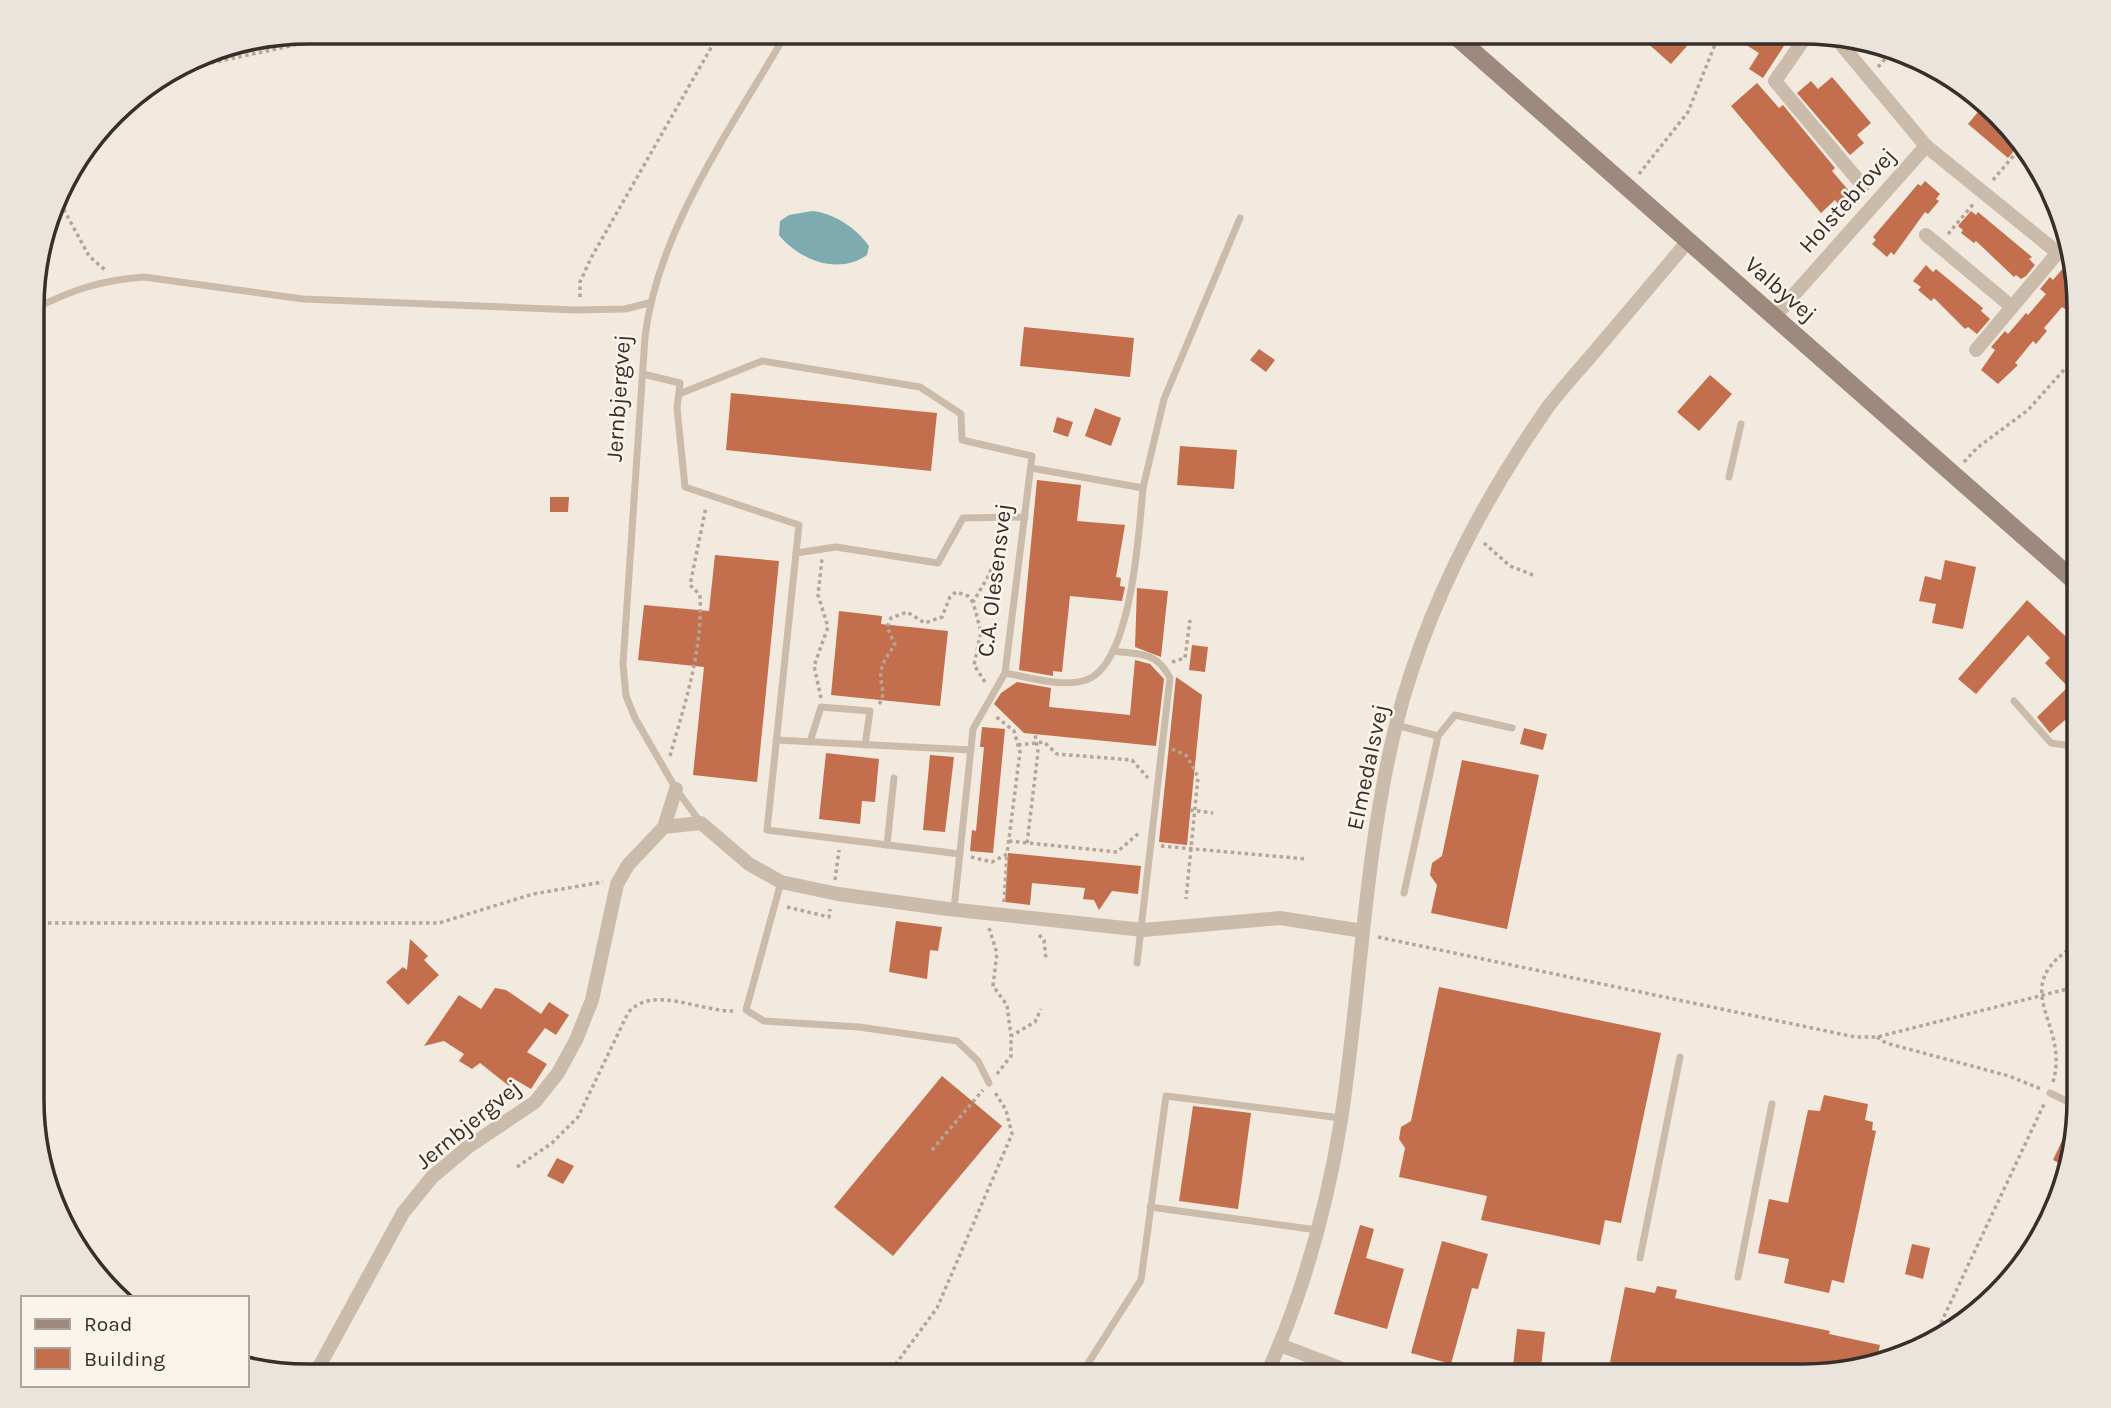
<svg xmlns="http://www.w3.org/2000/svg" width="2111" height="1408" viewBox="0 0 2111 1408" font-family="Karla,sans-serif">
	<style>
		.water { fill: #7eabaf }
		.building { fill: #c36e4c }
		.lines { fill: none; stroke-linecap: round; stroke-linejoin: round }
		.path { stroke: #b6a595; stroke-width: 3.5; stroke-dasharray: 3.5 3.5; stroke-linecap: butt }
		.lane { stroke: #cbbbab; stroke-width: 7 }
		.street { stroke: #cbbbab; stroke-width: 14 }
		.secondary { stroke: #9e8a7c; stroke-width: 18 }
		.labels { text-anchor: middle; stroke-width: 5; stroke-linejoin: round; paint-order: stroke }
		.street-label { font-size: 23px; fill: #382f2a; stroke: #faf4ec }
		.rim { fill: none; stroke: #382f2a; stroke-width: 3.5 }
	</style>
	<rect width="100%" height="100%" fill="#f2eadf"/>
	<path class="water" d="M 812,211 C 834,213 856,228 869,246 L 867,255 C 839,275 800,261 779,235 L 780,221 L 789,215 Z"/>
	<g class="building">
		<polygon points="1635,32 1671,32 1687,46 1671,64"/>
		<polygon points="1751,32 1793,32 1763,78 1749,69 1759,53 1743,43"/>
		<polygon points="1832,77 1871,123 1857,135 1864,143 1850,155 1797,93 1811,81 1818,89"/>
		<polygon points="1757,83 1779,108 1783,105 1835,168 1832,171 1855,198 1842,209 1835,200 1821,213 1731,106"/>
		<polygon points="1983,106 2019,145 2008,158 1968,124"/>
		<polygon points="1925,181 1940,194 1936,199 1939,201 1928,214 1925,212 1894,255 1891,252 1887,257 1872,244 1876,240 1873,237 1918,184 1921,186"/>
		<polygon points="1971,211 1976,215 1978,212 2032,257 2029,259 2035,265 2026,276 2021,279 2016,275 2014,277 1976,241 1974,243 1961,233 1963,230 1958,226"/>
		<polygon points="2070,260 2078,288 2073,294 2076,297 2065,309 2062,307 2044,328 2047,331 2036,344 2033,341 2015,363 2018,365 1998,384 1981,370 1995,350 1991,347 2005,331 2008,334 2026,313 2028,315 2046,294 2040,289 2050,277 2053,280"/>
		<polygon points="1926,265 1933,272 1936,269 1983,308 1981,311 1990,319 1977,334 1968,327 1965,329 1934,298 1931,301 1918,290 1921,287 1913,281"/>
		<polygon points="1024,327 1134,338 1130,377 1020,366"/>
		<polygon points="1259,349 1275,360 1266,372 1250,360"/>
		<polygon points="1710,375 1732,394 1699,431 1677,412"/>
		<polygon points="731,393 937,413 931,471 726,450"/>
		<polygon points="1095,408 1121,418 1111,446 1085,436"/>
		<polygon points="1057,417 1073,422 1068,437 1053,432"/>
		<polygon points="1180,446 1237,450 1234,489 1177,485"/>
		<polygon points="1037,480 1081,485 1077,521 1125,525 1116,577 1121,578 1120,586 1125,587 1122,601 1070,596 1062,672 1053,671 1053,676 1019,670"/>
		<polygon points="550,497 569,497 568,512 550,512"/>
		<polygon points="715,555 779,561 757,782 693,775 704,667 638,660 644,605 709,611"/>
		<polygon points="1945,560 1976,567 1963,629 1932,623 1936,604 1919,601 1925,576 1941,580"/>
		<polygon points="1137,588 1168,591 1161,657 1135,647"/>
		<polygon points="2027,600 2079,649 2079,708 2050,733 2037,717 2068,687 2045,663 2050,658 2028,635 1976,694 1958,679"/>
		<polygon points="839,611 882,616 881,624 948,631 940,706 831,695"/>
		<polygon points="1192,645 1208,647 1205,672 1189,670"/>
		<polygon points="1135,660 1150,664 1164,679 1156,746 1024,733 994,704 1001,693 1017,682 1051,688 1049,707 1130,715"/>
		<polygon points="1176,677 1202,695 1187,845 1159,842"/>
		<polygon points="982,727 1005,729 993,853 970,851 972,830 976,831 984,747 980,747"/>
		<polygon points="1524,728 1547,734 1543,750 1520,744"/>
		<polygon points="826,753 879,759 875,802 862,801 860,824 819,819"/>
		<polygon points="930,755 954,757 945,832 923,830"/>
		<polygon points="1462,760 1539,775 1507,929 1431,913 1437,885 1430,875 1432,863 1442,856"/>
		<polygon points="1008,853 1141,866 1138,894 1112,891 1099,910 1094,900 1083,899 1085,888 1032,883 1030,905 1005,902"/>
		<polygon points="896,921 942,927 938,951 930,950 927,979 889,972"/>
		<polygon points="410,939 428,956 424,960 439,975 408,1005 386,982 403,967 407,970"/>
		<polygon points="1439,987 1661,1033 1621,1223 1605,1220 1600,1245 1481,1220 1487,1196 1399,1177 1405,1148 1399,1139 1401,1127 1411,1121"/>
		<polygon points="495,988 506,990 541,1014 549,1002 569,1015 556,1035 545,1028 527,1052 547,1064 531,1089 514,1079 509,1086 480,1063 472,1069 459,1061 464,1054 444,1041 424,1046 459,995 481,1009"/>
		<polygon points="942,1076 1002,1126 893,1256 834,1207"/>
		<polygon points="1824,1095 1868,1104 1865,1120 1873,1122 1872,1130 1876,1131 1844,1283 1832,1280 1829,1293 1784,1283 1789,1259 1758,1253 1769,1199 1788,1203 1808,1110 1820,1111"/>
		<polygon points="1193,1106 1251,1113 1238,1209 1179,1201"/>
		<polygon points="2074,1115 2079,1118 2070,1165 2067,1167 2053,1160"/>
		<polygon points="557,1158 574,1166 563,1184 547,1176"/>
		<polygon points="1360,1225 1374,1229 1366,1258 1404,1269 1387,1329 1334,1314"/>
		<polygon points="1442,1241 1488,1254 1478,1289 1472,1288 1451,1364 1411,1353"/>
		<polygon points="1912,1244 1930,1248 1923,1279 1905,1274"/>
		<polygon points="1657,1286 1677,1290 1675,1298 1830,1331 1829,1334 1880,1345 1877,1359 1821,1376 1643,1376 1616,1370 1617,1364 1610,1362 1625,1287 1655,1293"/>
		<polygon points="1517,1329 1545,1332 1540,1376 1512,1376"/>
	</g>
	<g class="lines">
		<g class="path">
			<polyline points="1878,67 1895,48"/>
			<polyline points="170,72 354,32"/>
			<polyline points="1639,174 1688,112 1720,32"/>
			<polyline points="1993,180 2021,147"/>
			<polyline points="57,197 89,256 105,270"/>
			<polyline points="1948,234 1975,202"/>
			<polyline points="580,297 580,282 591,258 720,32"/>
			<polyline points="1964,462 1977,448 2028,410 2079,353"/>
			<polyline points="1484,543 1510,566 1533,575"/>
			<polyline points="991,567 1006,567"/>
			<polyline points="1172,662 1185,658 1190,620"/>
			<polyline points="985,682 974,665 981,632 973,602 989,575 1006,528"/>
			<polyline points="821,698 814,666 828,627 818,595 822,559"/>
			<path d="M 879,704 C 887,693 879,683 881,671 C 883,661 889,653 895,645 L 887,627 L 891,618 L 907,612 L 925,623 L 942,617 L 950,597 L 956,592 L 968,596 L 973,602"/>
			<polyline points="1018,745 1044,742 1057,754 1132,760 1148,778"/>
			<polyline points="1172,749 1187,756 1198,777 1186,899"/>
			<path d="M 670,756 C 685,703 703,650 700,595 L 690,585 L 706,507"/>
			<polyline points="1190,810 1213,813"/>
			<polyline points="1009,841 1117,852 1139,833"/>
			<polyline points="1027,843 1038,752 1035,734"/>
			<polyline points="1161,846 1306,859"/>
			<polyline points="971,857 992,862 1007,854 1020,752 1014,731 995,716"/>
			<polyline points="835,880 839,850"/>
			<polyline points="1004,902 1007,854"/>
			<polyline points="787,907 829,917 830,909"/>
			<polyline points="34,923 439,923 533,894 603,882"/>
			<polyline points="989,928 997,953 993,986 1007,1005 1011,1036"/>
			<polyline points="1039,935 1044,940 1046,959"/>
			<polyline points="1378,937 1855,1037 1877,1037 2079,986"/>
			<polyline points="1877,1037 1886,1043 2009,1076 2041,1089"/>
			<polyline points="997,1074 1011,1056 1011,1036 1035,1022 1041,1009"/>
			<path d="M 2053,1082 C 2071,1021 2002,988 2079,943"/>
			<polyline points="932,1150 983,1090"/>
			<path d="M 517,1167 L 552,1143 L 578,1117 L 628,1013 C 651,984 701,1012 734,1011"/>
			<polyline points="1932,1342 2045,1102"/>
			<polyline points="887,1376 937,1308 1012,1134 1006,1110 994,1091"/>
		</g>
		<g class="lane">
			<path d="M 34,309 C 72,290 101,280 144,277 L 303,299 L 575,310 L 625,309 L 649,303"/>
			<polyline points="643,374 680,383 677,408 685,487 799,525 767,830 960,854"/>
			<polyline points="679,394 762,361 920,387 961,414 962,440 1032,456 1005,673 973,729 954,909"/>
			<polyline points="1729,477 1741,424"/>
			<polyline points="1143,488 1164,399 1240,218"/>
			<polyline points="796,553 836,547 938,563 963,518 1025,517"/>
			<path d="M 1113,651 C 1141,655 1156,651 1170,678 L 1137,963"/>
			<path d="M 1005,673 C 1028,677 1062,688 1086,680 C 1132,665 1139,530 1143,488 L 1031,468"/>
			<polyline points="2014,701 2051,743 2072,746 2079,754"/>
			<polyline points="1396,725 1438,736 1404,893"/>
			<polyline points="1438,736 1455,715 1512,728"/>
			<polyline points="776,740 971,750"/>
			<polyline points="810,742 821,707 870,711 865,745"/>
			<path d="M 701,823 L 676,789 L 635,718 L 626,696 L 623,664 L 645,337 C 658,228 733,126 787,32"/>
			<polyline points="887,845 894,778"/>
			<polyline points="781,882 746,1010 764,1021 859,1027 957,1041 978,1061 989,1083"/>
			<polyline points="2050,1093 2079,1107"/>
			<polyline points="1150,1207 1317,1230"/>
			<polyline points="1640,1258 1680,1057"/>
			<polyline points="1738,1277 1772,1104"/>
			<polyline points="1080,1376 1141,1280 1166,1096 1341,1118"/>
		</g>
		<g class="street">
			<polyline points="1809,32 1775,81 1863,186"/>
			<polyline points="1926,146 2058,253"/>
			<polyline points="1926,235 2012,307"/>
			<polyline points="1775,316 1926,146 1835,37"/>
			<polyline points="1976,350 2065,244"/>
			<polyline points="664,827 676,789"/>
			<polyline points="1280,1345 1361,1376"/>
			<polyline points="314,1376 403,1213 432,1177 468,1147 535,1102 558,1073 576,1040 592,1000 617,884 628,865 664,827 701,823 749,864 781,882 838,894 948,909 1143,930 1280,918 1363,931"/>
			<path d="M 1266,1376 C 1303,1294 1327,1208 1341,1120 C 1361,989 1364,854 1396,725 C 1425,610 1480,504 1548,407 C 1563,387 1581,368 1596,350 C 1627,313 1658,277 1689,240"/>
		</g>
		<polyline class="secondary" points="1451,32 2079,585"/>
	</g>
	<g class="labels">
		<g class="street-label">
			<text transform="translate(1847 200) rotate(-48)" y="8">Holstebrovej</text>
			<text transform="translate(1781 289) rotate(41)" y="8">Valbyvej</text>
			<text transform="translate(618 398) rotate(-86)" y="8">Jernbjergvej</text>
			<text transform="translate(994 580) rotate(-83)" y="8">C.A. Olesensvej</text>
			<text transform="translate(1367 767) rotate(-78)" y="8">Elmedalsvej</text>
			<text transform="translate(468 1124) rotate(-39)" y="8">Jernbjergvej</text>
		</g>
	</g>
	<path d="M0 0H2111V1408H0ZM308 44H1803A264 264 0 0 1 2067 308V1100A264 264 0 0 1 1803 1364H308A264 264 0 0 1 44 1100V308A264 264 0 0 1 308 44Z" fill="#eae4dc" fill-rule="evenodd"/>
	<path class="rim" d="M308 44H1803A264 264 0 0 1 2067 308V1100A264 264 0 0 1 1803 1364H308A264 264 0 0 1 44 1100V308A264 264 0 0 1 308 44Z"/>
	<rect x="21" y="1296" width="228" height="91" fill="#faf4ec" stroke="#aca59e" stroke-width="2"/>
	<rect x="35" y="1319" width="35" height="10" fill="#9e8a7c" stroke="#aca59e" stroke-width="2"/>
	<text x="84" y="1331" font-size="21" fill="#382f2a">Road</text>
	<rect x="35" y="1348" width="35" height="21" fill="#c36e4c" stroke="#aca59e" stroke-width="2"/>
	<text x="84" y="1366" font-size="21" fill="#382f2a">Building</text>
</svg>
